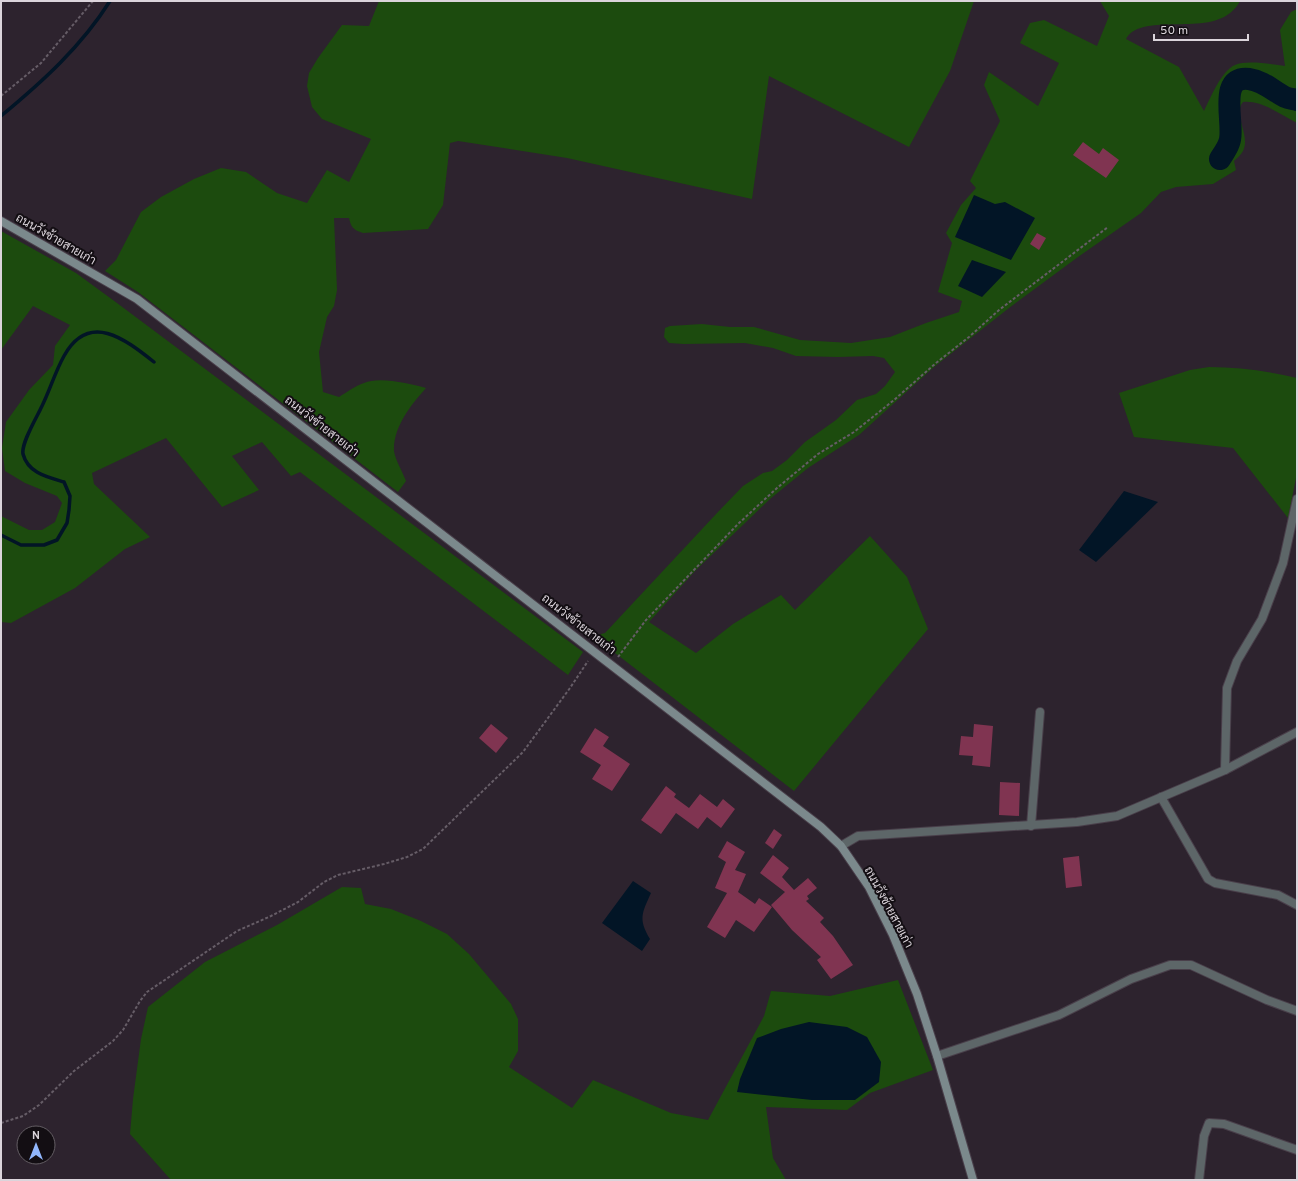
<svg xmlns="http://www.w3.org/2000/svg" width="1298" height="1181" viewBox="0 0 1298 1181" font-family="Overpass,Sarabun,sans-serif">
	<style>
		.green { fill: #1c4b0e }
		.water { fill: #021526 }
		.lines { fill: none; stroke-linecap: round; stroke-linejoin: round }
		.stream { stroke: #021526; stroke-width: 3.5 }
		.river { stroke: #021526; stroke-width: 22 }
		.building { fill: #803451 }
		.minor-casing { stroke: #493f4a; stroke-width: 10 }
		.tertiary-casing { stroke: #493f4a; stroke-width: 10 }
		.secondary-casing { stroke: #493f4a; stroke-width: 10 }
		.path { stroke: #665d67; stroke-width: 2; stroke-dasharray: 3 2; stroke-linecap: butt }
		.minor { stroke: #5d6668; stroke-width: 8 }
		.tertiary { stroke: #5d6668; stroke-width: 8 }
		.secondary { stroke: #7b898c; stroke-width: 8 }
		.labels { text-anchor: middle; stroke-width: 4; stroke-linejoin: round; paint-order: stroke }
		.street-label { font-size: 12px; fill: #dbd4db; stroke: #130e13 }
	</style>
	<rect width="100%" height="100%" fill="#2d232e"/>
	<g class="green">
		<path d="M 379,1 L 974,1 L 950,71 L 909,147 L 769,76 L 752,199 L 567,158 L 458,141 L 450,143 L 443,205 L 428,229 L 363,233 C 353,230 351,227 349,218 L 334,218 L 337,290 L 334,306 L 327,317 L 319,352 L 323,392 L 339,397 C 347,392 355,386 364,383 C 379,376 411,384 426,388 C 411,405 393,427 394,451 C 395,459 403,473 406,481 L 398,492 L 138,292 L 105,271 L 116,260 L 141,212 L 161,197 L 194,179 L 221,168 L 246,172 L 277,193 L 307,203 L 327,170 L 349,182 L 371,139 L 322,119 L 312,107 L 307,86 L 309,73 L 318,58 L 342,25 L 369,26 Z"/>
		<path d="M 1100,1 L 1240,1 C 1220,39 1160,14 1132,32 C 1129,34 1127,37 1126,39 L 1179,67 L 1204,111 C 1210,99 1221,71 1235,65 C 1246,60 1272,64 1285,66 L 1280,30 L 1291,12 L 1297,9 L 1297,123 C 1281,115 1262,100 1243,102 C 1232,115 1251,135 1243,151 C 1241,155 1237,158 1234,161 L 1236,170 L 1213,184 L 1176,187 L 1161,192 L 1141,213 L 1078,257 L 1009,308 L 934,367 L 859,435 L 808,468 L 770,499 L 696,570 L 649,622 L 696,653 L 733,624 L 781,595 L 795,610 L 870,536 L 907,577 L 928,629 L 794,791 L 593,636 L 605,633 L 717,513 L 743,486 L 763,473 L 772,471 L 787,460 L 805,442 L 836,420 L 857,400 L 876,394 L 885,386 L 895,372 L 884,358 L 873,356 L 838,357 L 796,356 L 773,348 L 745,343 L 684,344 L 669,343 L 664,337 L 665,328 L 670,326 L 702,324 L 730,327 L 754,327 L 800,340 L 851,343 L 890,337 L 926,323 L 959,312 L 962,301 L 938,292 L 952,243 L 946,233 L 961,205 L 976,188 L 970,181 L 1000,121 L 984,85 L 989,72 L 1038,106 L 1059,63 L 1020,43 L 1030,23 L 1044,20 L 1097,46 L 1109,16 Z"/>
		<polygon points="1,231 76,273 117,303 583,652 568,675 300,472 291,476 262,442 232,456 259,490 222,507 166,438 92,473 94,484 150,537 125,549 75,588 11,623 1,622 1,516 29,530 42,530 55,522 62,503 57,496 25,483 5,471 2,448 6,422 29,390 53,365 55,346 70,325 33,306 1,350"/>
		<path d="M 1209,367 C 1239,367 1268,371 1297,378 L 1297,473 L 1288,518 L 1233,448 L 1134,437 L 1119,393 L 1190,370 Z"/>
		<polygon points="342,887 361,888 365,904 391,909 421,921 447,934 469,954 511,1004 518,1019 518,1051 509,1067 572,1108 593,1080 671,1113 708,1120 764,1016 771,991 830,996 898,980 933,1070 870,1093 847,1110 766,1107 773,1158 786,1180 171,1180 130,1134 133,1099 141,1039 148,1007 205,962 277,925"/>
	</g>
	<g class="water">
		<polygon points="974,195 995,204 1005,202 1035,218 1011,260 955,237"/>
		<polygon points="972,260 1006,272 982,297 958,286"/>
		<polygon points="1124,491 1158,502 1096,562 1079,550"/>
		<path d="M 633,881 L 651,893 C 642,913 638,919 650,939 L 642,951 L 602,923 Z"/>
		<polygon points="809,1022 847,1027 867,1037 881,1062 879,1082 855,1100 812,1100 737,1092 740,1079 757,1038 781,1029"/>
	</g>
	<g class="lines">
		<g class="stream">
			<path d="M 1,116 C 42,82 81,47 110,1"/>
			<path d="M 1,535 L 21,545 L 44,545 L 57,540 L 67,523 L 69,510 L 70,496 L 64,482 C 47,477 28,473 23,454 C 21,443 37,417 42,406 C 50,390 55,372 64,356 C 89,311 125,339 154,362"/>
		</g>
		<path class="river" d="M 1220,159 C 1223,154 1227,149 1229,143 C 1236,126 1216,75 1249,79 C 1264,81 1273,91 1285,97 C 1289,99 1293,99 1297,100"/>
	</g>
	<g class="building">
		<polygon points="1083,142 1099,154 1103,148 1119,160 1106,178 1073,155"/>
		<polygon points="1037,233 1046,238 1039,250 1030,244"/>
		<polygon points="491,724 508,738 496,753 479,738"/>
		<polygon points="974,724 993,726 990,767 972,765 973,756 959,755 961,736 973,737"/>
		<polygon points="595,728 609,737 603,746 630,764 612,791 592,779 601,765 580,752"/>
		<polygon points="1000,782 1020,783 1019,816 999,815"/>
		<polygon points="666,786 676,794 674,797 689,808 700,794 717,807 723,799 735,809 721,828 707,817 698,829 676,813 661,834 641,820"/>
		<polygon points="774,829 782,835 773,849 765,843"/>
		<polygon points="727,841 745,852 735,870 746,874 738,892 755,904 759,898 772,907 754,932 736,920 725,938 707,927 727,893 715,888 726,862 718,857"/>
		<polygon points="773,855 789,868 782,877 794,890 808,878 817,888 807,896 809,899 806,901 824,918 820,922 833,936 853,965 831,979 817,960 821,957 792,930 771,905 785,892 760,873"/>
		<polygon points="1079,856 1082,886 1066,888 1063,858"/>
	</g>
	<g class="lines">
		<defs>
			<g id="minor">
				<polyline points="1225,770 1227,688 1237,661 1262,619 1283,563 1297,499"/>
				<polyline points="1161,797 1208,879 1215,883 1278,895 1297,905"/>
				<polyline points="1031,826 1040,712"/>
				<polyline points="937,1056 1059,1015 1131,979 1170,965 1191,965 1267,1000 1297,1011"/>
				<polyline points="1199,1180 1204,1136 1209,1123 1224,1124 1297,1150"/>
			</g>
			<polyline id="tertiary" points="841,846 858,836 1077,822 1117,816 1225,770 1297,732"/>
			<polyline id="secondary" points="1,221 137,299 821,827 841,846 869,887 893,935 917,994 937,1056 973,1180"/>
		</defs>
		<use href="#minor" class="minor-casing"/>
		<use href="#tertiary" class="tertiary-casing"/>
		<use href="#secondary" class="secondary-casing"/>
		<g class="path">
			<polyline points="1,96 41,63 93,1"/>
			<polyline points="618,657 646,620 738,524 777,488 818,454 854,432 894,400 936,363 969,337 999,310 1108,227"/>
			<polyline points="1,1123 23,1116 39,1105 74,1071 113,1041 123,1030 140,1001 147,992 237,931 271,916 298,902 324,882 338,875 384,864 407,857 423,849 523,752 570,688 588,661"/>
		</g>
		<use href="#minor" class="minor"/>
		<use href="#tertiary" class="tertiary"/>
		<use href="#secondary" class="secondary"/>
	</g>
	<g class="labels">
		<g class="street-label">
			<text transform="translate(56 239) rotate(30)" y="4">ถนนวังซ้ายสายเก่า</text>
			<text transform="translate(322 426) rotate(38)" y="4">ถนนวังซ้ายสายเก่า</text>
			<text transform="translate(579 624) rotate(38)" y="4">ถนนวังซ้ายสายเก่า</text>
			<text transform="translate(889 907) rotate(62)" y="4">ถนนวังซ้ายสายเก่า</text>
		</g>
	</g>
	<rect width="1298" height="1181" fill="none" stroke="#dbd4db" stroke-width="4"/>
	<g transform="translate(36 1145)"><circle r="19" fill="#130e13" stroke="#635d63"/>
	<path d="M0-3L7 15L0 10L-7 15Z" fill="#92b7fd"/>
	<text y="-6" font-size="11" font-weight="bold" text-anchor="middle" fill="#dbd4db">N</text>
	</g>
	<path d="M1154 34v6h94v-6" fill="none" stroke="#dbd4db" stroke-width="2"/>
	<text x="1160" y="34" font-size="12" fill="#dbd4db" stroke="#130e13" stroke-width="3" paint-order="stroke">50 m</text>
</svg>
